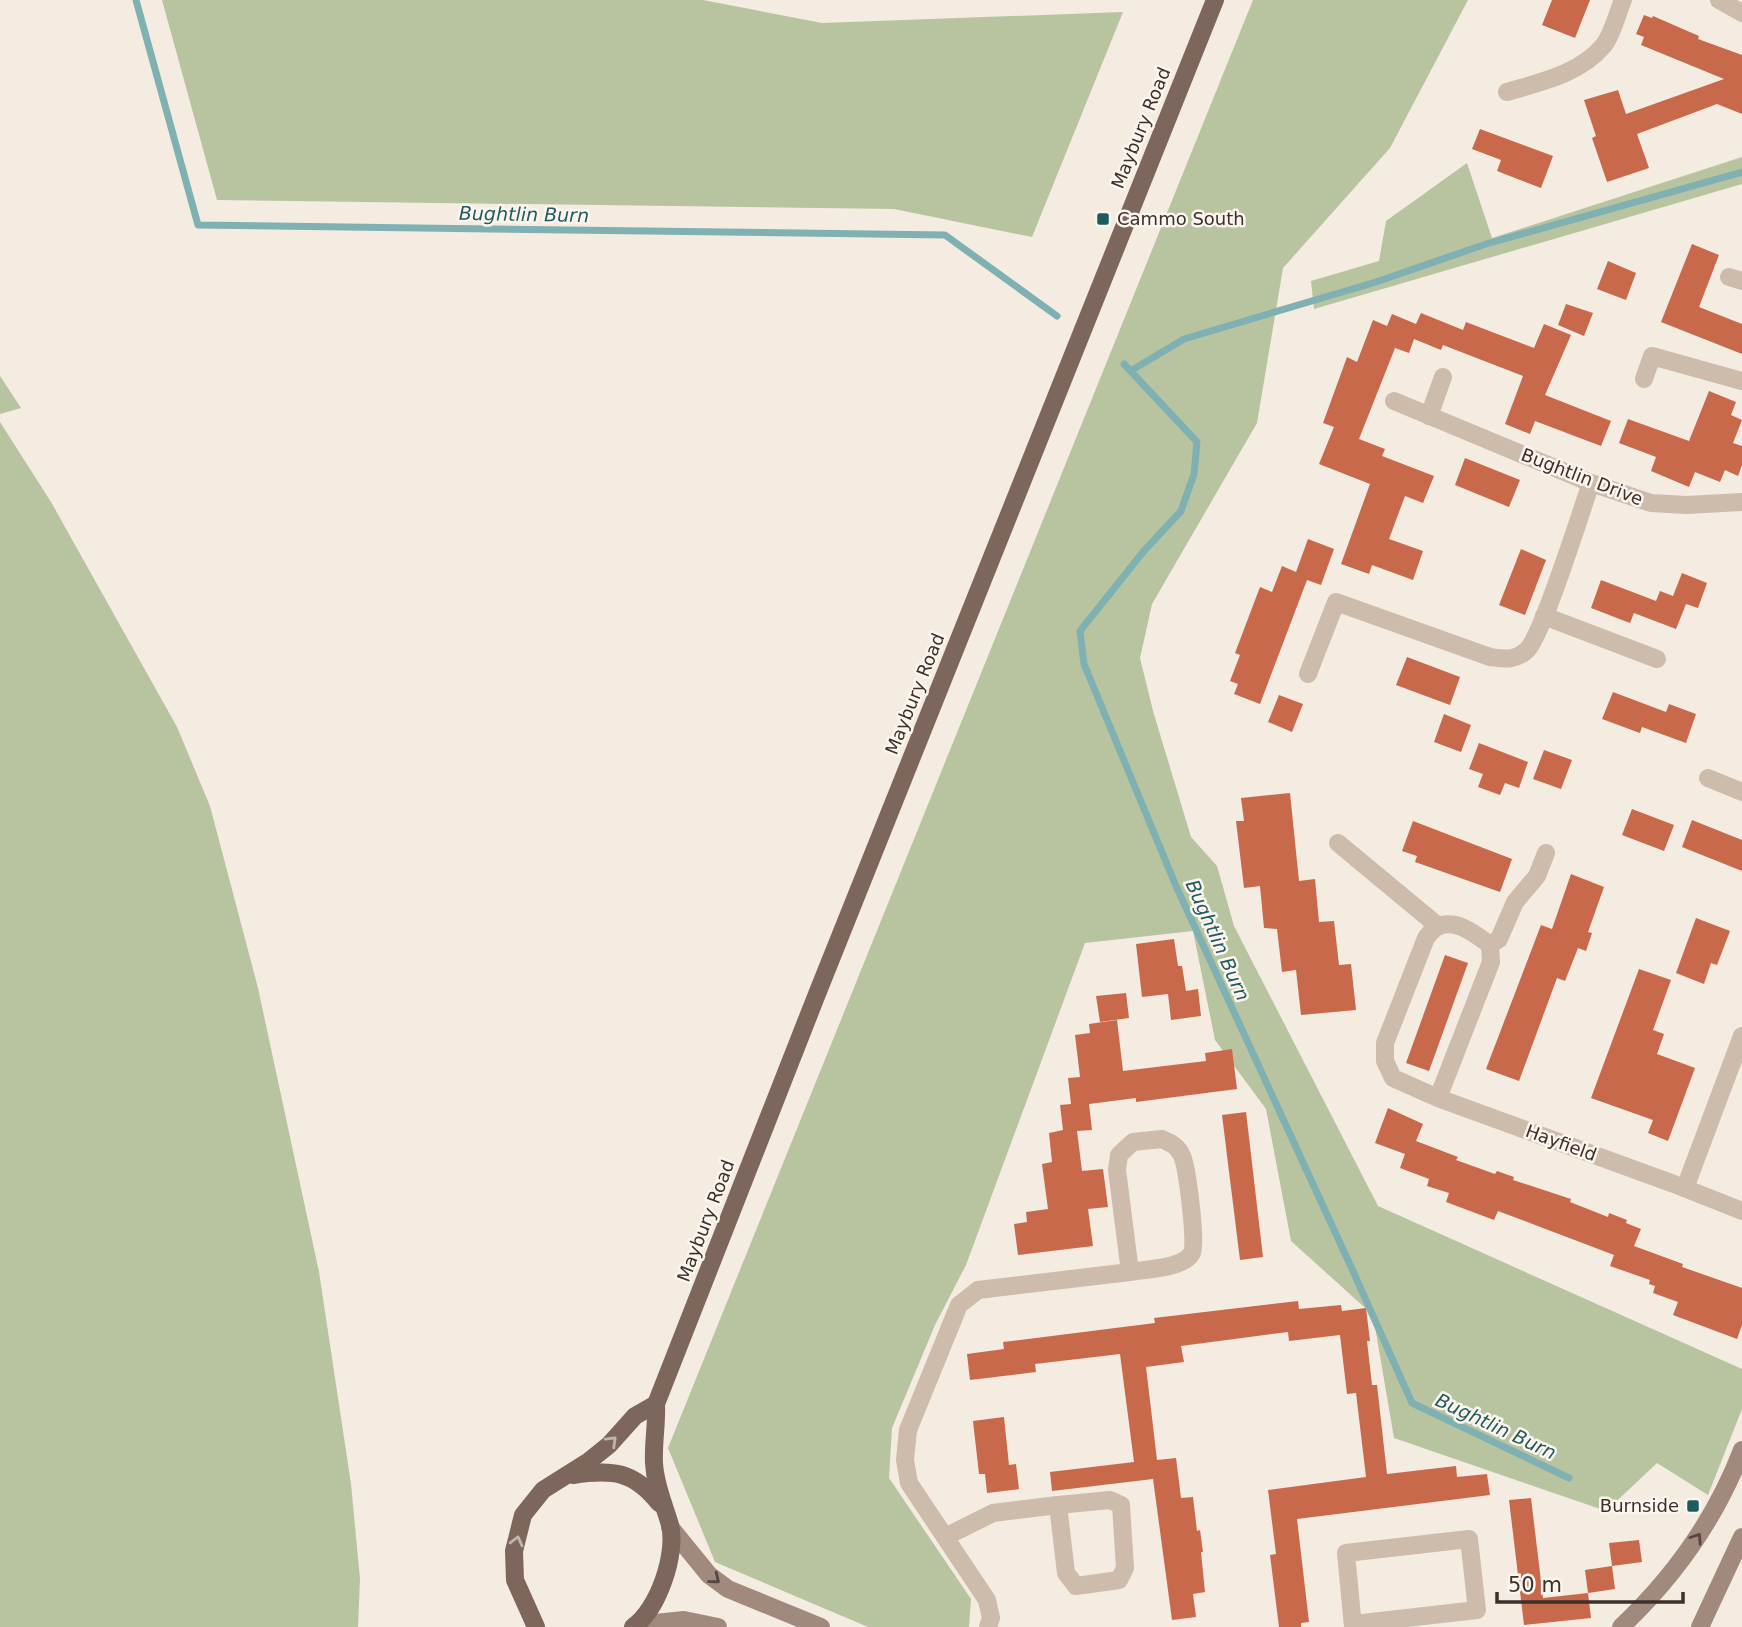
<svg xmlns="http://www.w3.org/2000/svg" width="1742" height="1627" viewBox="0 0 1742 1627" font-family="'DejaVu Sans',sans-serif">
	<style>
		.green { fill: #b8c4a0 }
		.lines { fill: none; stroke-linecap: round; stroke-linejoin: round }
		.stream { stroke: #7fb0b2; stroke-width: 7 }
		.building { fill: #c8694b }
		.street { stroke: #cdbbac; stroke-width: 18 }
		.secondary { stroke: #a18a7d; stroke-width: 18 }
		.primary { stroke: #7d675c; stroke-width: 18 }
		.oneway { stroke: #c2b5ac }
		.oneway2 { stroke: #544640 }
		.poi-dot { fill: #1f5a5e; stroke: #fbf5ee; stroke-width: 2.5 }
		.labels { text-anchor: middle; stroke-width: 5; stroke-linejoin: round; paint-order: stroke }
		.street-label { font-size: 18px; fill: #3b302b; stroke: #fbf5ee }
		.poi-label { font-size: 18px; fill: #3b302b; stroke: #fbf5ee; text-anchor: start }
		.water-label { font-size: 19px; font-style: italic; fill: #1f5a5e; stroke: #fbf5ee }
	</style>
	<rect width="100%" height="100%" fill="#f4ebe1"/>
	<g class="green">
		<polygon points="162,0 703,0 822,23 1123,12 1032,237 894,209 217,200"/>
		<polygon points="1253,0 1468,0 1390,148 1283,268 1257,423 1152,604 1140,658 1153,711 1191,837 1217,866 1234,926 1378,1206 1742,1369 1742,1409 1708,1495 1657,1463 1606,1511 1394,1438 1373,1315 1291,1241 1266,1109 1215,1040 1193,931 1085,943 966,1265 935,1325 892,1428 889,1478 971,1599 969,1627 868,1627 715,1562 668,1448"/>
		<polygon points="1742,157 1742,184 1314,309 1311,281 1379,261 1386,221 1467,163 1492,238"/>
		<polygon points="0,376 21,408 0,414"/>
		<polygon points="0,422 51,502 177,727 210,806 258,988 319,1272 351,1484 360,1579 358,1627 0,1627"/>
	</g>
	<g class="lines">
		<g class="stream">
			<polyline points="136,0 198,225 945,235 1057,316"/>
			<polyline points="1124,364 1197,442 1194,474 1181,511 1143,552 1080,631 1084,664 1176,886 1352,1269 1412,1403 1569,1478"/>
			<polyline points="1132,370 1184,339 1376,282 1486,244 1742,172"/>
		</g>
	</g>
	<g class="building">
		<polygon points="1552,0 1590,0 1575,38 1542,25"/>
		<polygon points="1644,15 1652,18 1653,16 1699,36 1698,39 1742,55 1742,114 1717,104 1637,134 1649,168 1607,182 1592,138 1596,136 1584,100 1618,90 1626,114 1724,79 1641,45 1644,37 1636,34"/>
		<polygon points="1480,129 1553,156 1541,188 1497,171 1501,160 1472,149"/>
		<polygon points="1692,244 1719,255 1699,307 1742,324 1742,354 1661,322"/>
		<polygon points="1608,261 1636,273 1626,300 1597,289"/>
		<polygon points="1566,304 1593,313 1584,336 1558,325"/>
		<polygon points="1421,313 1463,330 1466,322 1534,348 1544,324 1571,335 1545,395 1611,421 1601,446 1535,421 1530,434 1505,424 1523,376 1443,345 1441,350 1414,339 1409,353 1395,348 1359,439 1385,449 1382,456 1434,476 1423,503 1405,496 1389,539 1423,551 1413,580 1372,565 1369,574 1341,564 1370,484 1319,464 1334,427 1323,423 1347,357 1357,362 1373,320 1387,326 1392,314 1416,324"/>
		<polygon points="1709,391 1736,402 1731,415 1742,420 1733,443 1742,446 1742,465 1738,476 1725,470 1720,482 1695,472 1689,487 1651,471 1656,457 1619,443 1628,419 1689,441"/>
		<polygon points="1465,458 1520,480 1509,507 1455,485"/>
		<polygon points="1308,539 1334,549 1321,585 1307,580 1260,704 1234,694 1238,684 1230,681 1240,655 1235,653 1260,587 1272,592 1282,566 1296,572"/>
		<polygon points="1521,549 1546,560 1525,615 1499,605"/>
		<polygon points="1682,573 1707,583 1698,608 1686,604 1676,629 1634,613 1630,623 1591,608 1601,580 1656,601 1660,591 1673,596"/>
		<polygon points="1407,657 1460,677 1450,705 1396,685"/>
		<polygon points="1613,692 1666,712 1669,704 1696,714 1686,743 1642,727 1640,733 1602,719"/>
		<polygon points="1279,695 1303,704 1292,732 1268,722"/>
		<polygon points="1444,714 1471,725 1461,752 1434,742"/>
		<polygon points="1479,743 1528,762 1519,788 1505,783 1500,795 1478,787 1483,774 1469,769"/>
		<polygon points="1544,750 1572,760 1561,789 1533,779"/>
		<polygon points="1290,793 1299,881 1315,879 1319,922 1334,921 1339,965 1351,964 1356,1010 1301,1015 1296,970 1282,972 1277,929 1264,928 1260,886 1244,888 1236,821 1244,821 1241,798"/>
		<polygon points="1632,809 1674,825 1664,851 1622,835"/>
		<polygon points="1692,820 1742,840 1742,871 1682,847"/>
		<polygon points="1413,821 1512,859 1500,892 1415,862 1417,856 1402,851"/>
		<polygon points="1571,874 1604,887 1588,932 1592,933 1586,951 1578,948 1565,981 1557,978 1519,1081 1486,1069 1541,925 1552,929"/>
		<polygon points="1696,918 1730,931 1717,965 1711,963 1704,984 1676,973"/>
		<polygon points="1174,939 1178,966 1182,966 1186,991 1198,989 1201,1016 1171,1020 1168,994 1142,997 1136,944"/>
		<polygon points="1445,955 1468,963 1429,1071 1406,1063"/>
		<polygon points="1639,969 1671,980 1653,1030 1664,1034 1657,1054 1695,1068 1668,1141 1648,1133 1653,1120 1591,1098"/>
		<polygon points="1126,993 1129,1018 1100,1022 1096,996"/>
		<polygon points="1117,1020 1123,1071 1206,1061 1205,1053 1232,1049 1237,1089 1136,1102 1136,1098 1089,1104 1092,1130 1077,1131 1082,1171 1103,1169 1108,1207 1088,1209 1093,1246 1018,1255 1014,1224 1027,1222 1026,1212 1048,1209 1042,1164 1052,1162 1049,1133 1063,1130 1060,1105 1071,1104 1068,1078 1080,1077 1075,1035 1090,1033 1089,1024"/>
		<polygon points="1388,1108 1423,1124 1416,1141 1458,1157 1456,1160 1495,1174 1497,1171 1514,1177 1513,1180 1571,1199 1570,1202 1608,1217 1609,1213 1627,1220 1626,1223 1641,1229 1634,1246 1683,1264 1682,1267 1742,1288 1742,1325 1737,1339 1673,1315 1678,1302 1653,1293 1655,1286 1649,1284 1650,1280 1610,1266 1614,1255 1498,1211 1494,1220 1446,1202 1449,1193 1427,1186 1429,1179 1400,1168 1405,1154 1375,1143"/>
		<polygon points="1246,1112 1263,1257 1240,1260 1222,1115"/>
		<polygon points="1298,1301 1299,1309 1341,1305 1342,1311 1366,1308 1370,1341 1367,1341 1372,1385 1377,1385 1387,1474 1456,1466 1457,1477 1487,1474 1490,1495 1297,1519 1309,1622 1301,1623 1301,1627 1279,1627 1270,1555 1276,1554 1268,1490 1366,1477 1356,1393 1347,1394 1340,1335 1289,1341 1288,1332 1181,1346 1184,1362 1146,1367 1157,1460 1176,1458 1181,1498 1193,1497 1197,1531 1200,1530 1203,1552 1201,1552 1205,1592 1193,1594 1196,1617 1172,1620 1153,1479 1052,1491 1050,1472 1134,1462 1120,1354 1035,1364 1036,1372 970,1380 967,1354 1004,1349 1003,1342 1155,1323 1154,1318"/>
		<polygon points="1004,1417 1009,1465 1016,1464 1019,1489 987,1493 985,1474 979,1474 973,1421"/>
		<polygon points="1531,1498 1543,1598 1588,1593 1591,1618 1524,1625 1509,1500"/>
		<polygon points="1639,1540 1642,1562 1612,1566 1609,1543"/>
		<polygon points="1612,1566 1615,1589 1588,1593 1585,1570"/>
	</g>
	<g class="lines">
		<g class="street">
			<polyline points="1719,0 1742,13"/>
			<path d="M 1507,92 C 1541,82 1580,74 1604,45 C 1613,33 1617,14 1623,0"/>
			<polyline points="1729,277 1742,281"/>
			<polyline points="1644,379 1652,356 1742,381"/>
			<polyline points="1394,401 1591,483 1651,503 1686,505 1742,502"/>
			<polyline points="1429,416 1443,377"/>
			<polyline points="1544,616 1657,659"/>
			<path d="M 1308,674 L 1336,602 L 1490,657 C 1505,659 1514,661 1526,651 C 1542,638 1581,511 1591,483"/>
			<polyline points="1708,778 1742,792"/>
			<polyline points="1338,843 1438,926"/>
			<polyline points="1490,945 1499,939 1515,902 1537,876 1546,853"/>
			<path d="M 1438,1098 L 1491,962 L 1490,945 C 1477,935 1457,919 1439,926 C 1434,928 1429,934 1426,938 L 1385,1043 L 1385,1061 L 1393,1078 L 1438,1098 L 1674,1184 L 1742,1211"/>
			<path d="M 1162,1139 C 1171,1143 1178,1146 1182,1156 C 1187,1166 1197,1245 1192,1253 C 1183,1269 1146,1269 1130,1272 L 1117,1170 L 1119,1155 L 1133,1142 Z"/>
			<polyline points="1685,1188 1742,1036"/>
			<polygon points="1110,1500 1121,1505 1125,1568 1119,1580 1076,1586 1066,1573 1058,1505"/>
			<polyline points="945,1537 993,1513 1058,1505"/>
			<polyline points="988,1627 991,1618 987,1600 909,1483 905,1460 908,1430 959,1305 978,1290 1130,1272"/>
			<polyline points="1353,1627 1346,1553 1469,1539 1477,1610 1354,1624"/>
		</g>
		<g class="secondary">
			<polyline points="670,1527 709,1575 728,1589 821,1627"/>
			<polyline points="636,1625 684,1620 718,1627"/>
			<path d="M 1621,1627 C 1674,1577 1716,1518 1742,1450"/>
			<polyline points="1700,1627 1742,1537"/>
		</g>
		<g class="primary">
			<path d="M 573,1475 C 612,1469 634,1471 659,1503"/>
			<polyline points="536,1627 515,1580 514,1551 523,1515 543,1490 589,1461 609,1445 635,1416 656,1404"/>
			<path d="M 633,1627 C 658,1610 677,1554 670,1525 C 664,1504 655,1485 654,1463 C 653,1443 657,1424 656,1404 L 817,994 L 1215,0"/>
		</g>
	</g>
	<defs><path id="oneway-chevron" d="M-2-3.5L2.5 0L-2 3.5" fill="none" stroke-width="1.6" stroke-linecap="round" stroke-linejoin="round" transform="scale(1.75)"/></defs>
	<g class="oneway">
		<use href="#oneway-chevron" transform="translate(612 1441) rotate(-44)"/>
		<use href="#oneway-chevron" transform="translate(517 1541) rotate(-76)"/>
	</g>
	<g class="oneway2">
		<use href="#oneway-chevron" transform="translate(1697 1538) rotate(-56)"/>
		<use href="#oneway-chevron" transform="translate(715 1579) rotate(39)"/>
	</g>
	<g class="poi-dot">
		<rect x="1096" y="212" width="14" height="14" rx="3.5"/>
		<rect x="1686" y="1499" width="14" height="14" rx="3.5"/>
	</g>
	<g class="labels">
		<g class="street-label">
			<text transform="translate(1141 128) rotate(-68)" y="6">Maybury Road</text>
			<text transform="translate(1582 477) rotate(21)" y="6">Bughtlin Drive</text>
			<text transform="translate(915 694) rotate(-68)" y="6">Maybury Road</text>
			<text transform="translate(1561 1143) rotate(20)" y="6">Hayfield</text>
			<text transform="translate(706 1221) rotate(-69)" y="6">Maybury Road</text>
		</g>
		<g class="poi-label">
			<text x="1117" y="225">Cammo South</text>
			<text x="1679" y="1512" text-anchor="end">Burnside</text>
		</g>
		<g class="water-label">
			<text transform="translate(524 214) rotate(1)" y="7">Bughtlin Burn</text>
			<text transform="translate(1218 940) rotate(66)" y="7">Bughtlin Burn</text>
			<text transform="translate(1496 1426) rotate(25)" y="7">Bughtlin Burn</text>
		</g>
	</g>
	<path d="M1497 1592v10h186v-10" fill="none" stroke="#3b302b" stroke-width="3.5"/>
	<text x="1508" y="1592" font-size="21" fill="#3b302b" stroke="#fbf5ee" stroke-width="5" paint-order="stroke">50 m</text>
</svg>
